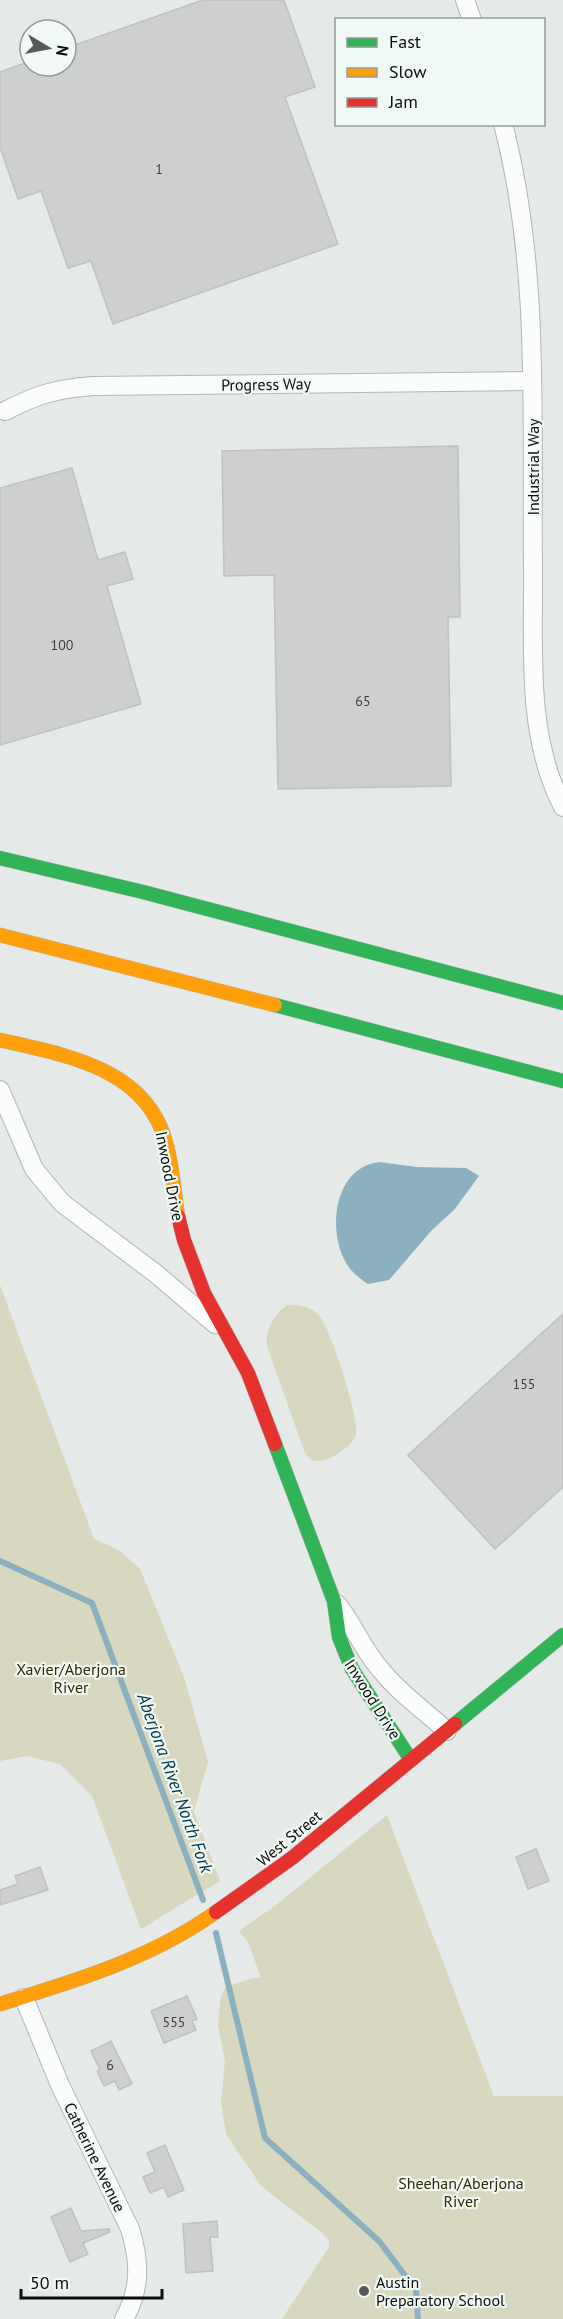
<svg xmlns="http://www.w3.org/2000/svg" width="563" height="2319" viewBox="0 0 563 2319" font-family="'PT Sans',sans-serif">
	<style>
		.green { fill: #d8d7c0 }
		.water { fill: #8bb1c0 }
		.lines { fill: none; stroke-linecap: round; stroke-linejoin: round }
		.stream { stroke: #8bb1c0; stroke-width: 6 }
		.building { fill: #cdd0ce; stroke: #c0c2c0; stroke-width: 1.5 }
		.street-casing { stroke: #b2b5b4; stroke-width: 20 }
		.fast-casing { stroke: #b2b5b4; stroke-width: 15 }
		.slow-casing { stroke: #b2b5b4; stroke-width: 15 }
		.jam-casing { stroke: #b2b5b4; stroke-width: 15 }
		.street { stroke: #fbfcfc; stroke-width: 18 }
		.fast { stroke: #30b455; stroke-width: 14 }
		.slow { stroke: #ff9f0a; stroke-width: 14 }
		.jam { stroke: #e5322d; stroke-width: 14 }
		.poi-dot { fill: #585b5a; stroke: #f1f9f5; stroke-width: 2 }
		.labels { text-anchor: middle; stroke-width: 4.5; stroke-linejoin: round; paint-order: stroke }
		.number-label { font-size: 14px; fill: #3d403e }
		.street-label { font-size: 16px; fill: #0c0e0d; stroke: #f1f9f5 }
		.park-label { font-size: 16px; fill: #302a02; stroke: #f1f9f5 }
		.poi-label { font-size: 16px; fill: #0c0e0d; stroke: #f1f9f5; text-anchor: start }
		.water-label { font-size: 18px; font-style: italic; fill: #053647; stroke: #f1f9f5 }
	</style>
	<rect width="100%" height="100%" fill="#e5eae8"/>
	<g class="green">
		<polygon points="0,1285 94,1539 119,1550 140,1569 184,1677 208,1762 194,1811 220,1881 141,1929 92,1796 60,1764 27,1756 0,1761"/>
		<path d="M 287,1305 C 299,1304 313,1307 320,1317 C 331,1330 360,1420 356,1435 C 352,1447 328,1463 315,1461 C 310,1461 308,1456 305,1453 L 267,1346 C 265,1330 274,1314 287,1305 Z"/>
		<path d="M 387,1815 L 494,2096 L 563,2096 L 563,2319 L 282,2319 L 329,2247 L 329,2241 L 322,2233 L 261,2186 L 226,2134 L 221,2102 L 225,2061 L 218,2025 L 221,1996 L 225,1988 C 236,1984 251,1977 261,1978 L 249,1944 L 239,1931 L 275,1906 Z"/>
	</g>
	<path class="water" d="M 379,1162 L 417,1167 L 466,1168 L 479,1176 L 454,1210 L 432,1230 L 389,1280 L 368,1284 C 359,1278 350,1271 345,1261 C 327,1228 335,1167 379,1162 Z"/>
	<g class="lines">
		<g class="stream">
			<polyline points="0,1561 92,1603 203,1900"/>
			<polyline points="216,1933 265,2138 379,2241 416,2290 418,2319"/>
		</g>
	</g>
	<g class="building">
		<polygon points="203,0 284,0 315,87 285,97 338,244 113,324 91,261 68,268 41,191 18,199 0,147 0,72 30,61 30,66 66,66 66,48"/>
		<polygon points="458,446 460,617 448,617 451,786 278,789 274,575 224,576 222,451"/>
		<polygon points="72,468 98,560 125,552 133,579 107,586 141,704 0,745 0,488"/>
		<polygon points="563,1314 563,1487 495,1549 408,1455"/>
		<polygon points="536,1849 549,1881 528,1889 516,1857"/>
		<polygon points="40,1867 48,1890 0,1905 0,1890 18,1884 15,1876"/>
		<polygon points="187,1996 197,2019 192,2021 196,2030 164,2043 151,2011"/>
		<polygon points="111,2041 132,2084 119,2090 115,2081 104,2086 97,2071 100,2070 91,2051"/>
		<polygon points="165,2145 184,2190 168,2197 164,2187 150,2193 143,2177 155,2172 147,2153"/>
		<polygon points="71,2208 81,2231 109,2229 110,2232 83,2243 88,2254 70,2262 51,2217"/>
		<polygon points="217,2221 218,2237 210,2237 213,2271 186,2273 183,2224"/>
	</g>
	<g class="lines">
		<defs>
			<g id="street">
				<polyline points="465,0 472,20"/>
				<path d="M 503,124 C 541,269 531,419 533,566 C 534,646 525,734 563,807"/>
				<path d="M 5,411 C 38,394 56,389 93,386 L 532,381"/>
				<polyline points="0,1090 34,1169 62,1203 155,1273 215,1324"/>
				<path d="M 337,1604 C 354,1625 363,1650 381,1670 C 399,1693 425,1711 447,1731"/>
				<path d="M 24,1998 L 60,2085 L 130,2229 C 140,2261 141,2289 124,2319"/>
			</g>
			<g id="fast">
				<polyline points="0,858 143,892 563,1003"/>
				<polyline points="275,1005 563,1081"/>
				<polyline points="275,1444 334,1601 339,1637 352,1669 411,1760"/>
				<polyline points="455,1724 563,1635"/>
			</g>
			<g id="slow">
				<polyline points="0,935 275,1005"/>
				<path d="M 0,1040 C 65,1055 147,1068 166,1143 C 173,1167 174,1192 178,1216"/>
				<path d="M 0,2004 C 75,1981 152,1958 216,1912"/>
			</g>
			<g id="jam">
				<polyline points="178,1216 184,1240 204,1293 248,1373 275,1444"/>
				<polyline points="216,1912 292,1858 455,1724"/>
			</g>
		</defs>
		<use href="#street" class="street-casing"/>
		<use href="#fast" class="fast-casing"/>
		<use href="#slow" class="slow-casing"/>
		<use href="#jam" class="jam-casing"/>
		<use href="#street" class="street"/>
		<use href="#fast" class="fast"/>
		<use href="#slow" class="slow"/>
		<use href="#jam" class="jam"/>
	</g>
	<circle class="poi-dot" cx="364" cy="2291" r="6"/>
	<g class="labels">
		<g class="number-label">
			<text x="159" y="174">1</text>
			<text x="62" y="650">100</text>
			<text x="363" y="706">65</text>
			<text x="524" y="1389">155</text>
			<text x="174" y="2027">555</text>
			<text x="110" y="2070">6</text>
		</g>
		<g class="street-label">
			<text transform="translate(266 384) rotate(-1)" y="6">Progress Way</text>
			<text transform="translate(533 467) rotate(-90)" y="6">Industrial Way</text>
			<text transform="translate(170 1176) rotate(79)" y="6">Inwood Drive</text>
			<text transform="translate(373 1699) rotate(58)" y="6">Inwood Drive</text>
			<text transform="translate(289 1838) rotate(-39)" y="6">West Street</text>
			<text transform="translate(95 2157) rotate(64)" y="6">Catherine Avenue</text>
		</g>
		<g class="park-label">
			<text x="71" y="1675">Xavier/Aberjona<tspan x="71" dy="18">River</tspan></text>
			<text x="461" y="2189">Sheehan/Aberjona<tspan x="461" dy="18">River</tspan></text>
		</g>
		<g class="poi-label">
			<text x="376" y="2288">Austin<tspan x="376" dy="18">Preparatory School</tspan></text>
		</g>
		<g class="water-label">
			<text transform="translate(175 1783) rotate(70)" y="6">Aberjona River North Fork</text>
		</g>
	</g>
	<rect x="335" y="18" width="210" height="108" fill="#f1f9f5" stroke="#959b98" stroke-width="1.5"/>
	<rect x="347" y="38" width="30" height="9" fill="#30b455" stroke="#959b98" stroke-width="1.5"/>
	<text x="389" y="48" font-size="18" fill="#0c0e0d">Fast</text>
	<rect x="347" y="68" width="30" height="9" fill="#ff9f0a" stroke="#959b98" stroke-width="1.5"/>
	<text x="389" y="78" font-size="18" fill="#0c0e0d">Slow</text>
	<rect x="347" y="98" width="30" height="9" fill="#e5322d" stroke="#959b98" stroke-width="1.5"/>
	<text x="389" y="108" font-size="18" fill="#0c0e0d">Jam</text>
	<g transform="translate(48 48) rotate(100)"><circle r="28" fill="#f1f9f5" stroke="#959b98" stroke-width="1.5"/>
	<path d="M0-4.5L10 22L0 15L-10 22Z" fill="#585b5a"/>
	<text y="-9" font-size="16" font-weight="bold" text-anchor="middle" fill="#0c0e0d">N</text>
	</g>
	<path d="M21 2289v9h141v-9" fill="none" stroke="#0c0e0d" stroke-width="3"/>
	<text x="30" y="2289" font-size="18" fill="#0c0e0d" stroke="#f1f9f5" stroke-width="4.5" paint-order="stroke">50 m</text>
</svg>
